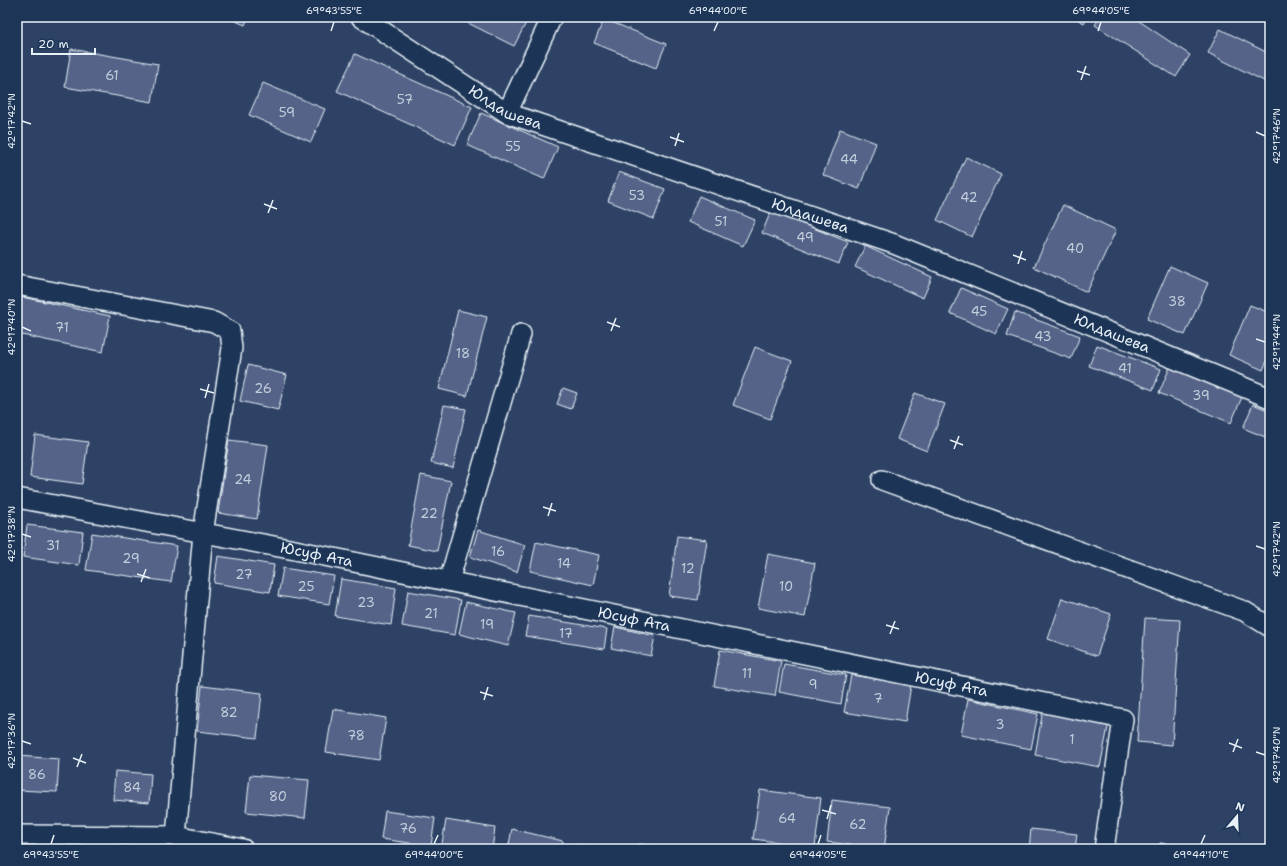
<svg xmlns="http://www.w3.org/2000/svg" width="1287" height="866" viewBox="0 0 1287 866" font-family="'Shantell Sans',sans-serif">
	<style>
		.building { fill: #546389; stroke: #e8f1f8 }
		.lines { fill: none; stroke-linecap: round; stroke-linejoin: round }
		.street-casing { stroke: #e8f1f8; stroke-width: 22 }
		.street { stroke: #1d3557; stroke-width: 19 }
		.ticks { fill: none; stroke: #e8f1f8; stroke-width: 1.5 }
		.labels { text-anchor: middle; stroke-width: 4; stroke-linejoin: round; paint-order: stroke }
		.number-label { font-size: 13px; fill: #c3cedc }
		.street-label { font-size: 15px; fill: #e8f1f8; stroke: #1d3557 }
		.neatline { fill: none; stroke: #e8f1f8; stroke-width: 1.5 }
		.ticks-label { font-size: 10px; text-anchor: middle; fill: #e8f1f8 }
	</style>
	<rect width="100%" height="100%" fill="#2d4265"/>
	<filter id="ink" filterUnits="userSpaceOnUse"><feTurbulence type="fractalNoise" baseFrequency=".025" numOctaves="2"/><feDisplacementMap in="SourceGraphic" scale="8" xChannelSelector="R" yChannelSelector="G"/><feConvolveMatrix kernelMatrix="1 2 1 2 8 2 1 2 1" color-interpolation-filters="sRGB"/></filter>
	<g filter="url(#ink)">
		<g class="building">
			<polygon points="226,17 248,17 245,25"/>
			<polygon points="469,17 524,17 528,19 514,46 466,22"/>
			<polygon points="1073,17 1087,17 1084,23"/>
			<polygon points="1100,17 1133,17 1190,55 1176,77 1095,25"/>
			<polygon points="604,19 666,44 656,68 594,43"/>
			<polygon points="1220,29 1270,54 1270,79 1268,83 1208,53"/>
			<polygon points="71,49 158,64 152,102 65,87"/>
			<polygon points="355,54 472,107 455,145 337,91"/>
			<polygon points="263,83 325,109 311,142 249,115"/>
			<polygon points="481,113 558,147 544,179 467,145"/>
			<polygon points="840,129 876,143 859,189 823,175"/>
			<polygon points="966,157 1001,174 972,237 937,220"/>
			<polygon points="619,172 665,189 654,219 608,201"/>
			<polygon points="699,196 755,220 743,246 688,222"/>
			<polygon points="1063,205 1116,230 1087,292 1034,267"/>
			<polygon points="771,211 848,242 839,264 762,233"/>
			<polygon points="865,246 932,277 923,298 855,267"/>
			<polygon points="1170,266 1208,283 1185,335 1147,319"/>
			<polygon points="961,288 1008,309 996,334 950,313"/>
			<polygon points="22,297 110,316 103,352 17,334 17,320"/>
			<polygon points="1250,305 1270,313 1270,353 1263,370 1229,355"/>
			<polygon points="458,310 487,317 467,396 439,389"/>
			<polygon points="1015,312 1080,336 1071,359 1007,336"/>
			<polygon points="1097,345 1161,369 1153,390 1089,366"/>
			<polygon points="755,347 792,361 770,419 733,405"/>
			<polygon points="248,365 287,375 278,410 240,401"/>
			<polygon points="1170,367 1242,397 1231,423 1159,393"/>
			<polygon points="563,388 577,393 571,409 557,404"/>
			<polygon points="915,393 945,404 927,451 897,439"/>
			<polygon points="1253,404 1270,411 1270,439 1243,428"/>
			<polygon points="444,405 466,409 453,468 431,463"/>
			<polygon points="35,435 88,442 82,484 30,477"/>
			<polygon points="229,440 268,445 257,519 218,513"/>
			<polygon points="421,475 451,481 437,551 408,545"/>
			<polygon points="27,525 83,532 79,565 23,557"/>
			<polygon points="478,530 525,545 517,572 470,557"/>
			<polygon points="92,533 177,546 171,582 86,570"/>
			<polygon points="677,536 707,540 698,600 669,596"/>
			<polygon points="536,542 599,555 593,585 530,571"/>
			<polygon points="768,554 815,563 805,617 758,608"/>
			<polygon points="218,556 274,565 270,592 214,583"/>
			<polygon points="283,568 334,576 329,604 278,596"/>
			<polygon points="341,579 396,588 391,625 335,616"/>
			<polygon points="408,591 461,600 455,635 402,626"/>
			<polygon points="1062,598 1111,614 1097,656 1048,639"/>
			<polygon points="466,602 516,613 508,646 459,634"/>
			<polygon points="529,616 607,629 604,649 525,636"/>
			<polygon points="1145,618 1180,620 1172,745 1137,742"/>
			<polygon points="615,627 655,636 651,656 611,648"/>
			<polygon points="720,650 781,661 775,696 714,686"/>
			<polygon points="784,664 846,675 841,704 779,692"/>
			<polygon points="851,675 911,685 905,722 844,712"/>
			<polygon points="202,686 262,693 257,738 197,731"/>
			<polygon points="968,699 1038,714 1031,749 961,735"/>
			<polygon points="333,709 386,718 379,760 326,752"/>
			<polygon points="1043,710 1109,722 1100,767 1035,755"/>
			<polygon points="17,756 59,759 57,792 17,790"/>
			<polygon points="115,771 151,774 149,803 113,800"/>
			<polygon points="250,775 309,780 305,818 246,812"/>
			<polygon points="760,790 821,798 815,847 753,839"/>
			<polygon points="832,800 890,807 884,849 827,842"/>
			<polygon points="385,811 435,818 431,846 381,839"/>
			<polygon points="446,820 495,828 492,849 441,849"/>
			<polygon points="512,829 563,841 562,849 508,849"/>
			<polygon points="1031,829 1077,834 1075,849 1029,849"/>
			<polygon points="1160,843 1211,849 1159,849"/>
			<polygon points="639,844 670,849 638,849"/>
			<polygon points="576,845 597,849 576,849"/>
		</g>
		<g class="lines">
			<defs>
				<g id="street">
					<path id="s1" d="M 361,17 L 507,113 L 894,244 L 1270,398"/>
					<polyline points="507,113 552,17"/>
					<polyline points="17,285 214,322 230,331 232,348 203,533 176,836"/>
					<polyline points="882,480 1244,611 1270,627"/>
					<path id="s2" d="M 17,498 L 295,550 L 1123,719 L 1104,849"/>
					<polyline points="449,581 521,334"/>
					<polyline points="17,835 176,836 243,849"/>
				</g>
			</defs>
			<use href="#street" class="street-casing"/>
			<use href="#street" class="street"/>
		</g>
	</g>
	<path class="ticks" d="M 331,31 L 334,22M 714,31 L 718,22M 1098,31 L 1101,22M 1077,71 L 1090,75M 1081,80 L 1086,66M 22,121 L 31,124M 1256,132 L 1265,136M 670,137 L 684,142M 675,146 L 679,133M 264,204 L 277,209M 268,213 L 273,200M 1013,255 L 1026,260M 1018,264 L 1022,251M 607,322 L 620,327M 22,327 L 31,331M 611,331 L 616,318M 1256,339 L 1265,342M 200,389 L 214,393M 205,398 L 209,384M 950,440 L 963,445M 954,449 L 959,436M 543,507 L 556,511M 548,516 L 552,503M 22,534 L 31,537M 1256,546 L 1265,549M 137,574 L 150,578M 141,582 L 146,569M 886,625 L 899,629M 890,634 L 895,621M 480,692 L 493,696M 484,700 L 488,687M 22,741 L 31,744M 1229,743 L 1242,748M 1233,752 L 1238,739M 1256,752 L 1265,755M 73,758 L 86,763M 77,767 L 82,754M 822,810 L 836,814M 827,819 L 831,805M 51,844 L 54,835M 434,844 L 438,835M 818,844 L 821,835M 1201,844 L 1205,835"/>
	<g class="labels">
		<g class="number-label">
			<text x="112" y="80">61</text>
			<text x="405" y="104">57</text>
			<text x="287" y="117">59</text>
			<text x="513" y="151">55</text>
			<text x="849" y="164">44</text>
			<text x="637" y="200">53</text>
			<text x="969" y="202">42</text>
			<text x="721" y="226">51</text>
			<text x="805" y="242">49</text>
			<text x="1075" y="253">40</text>
			<text x="1177" y="306">38</text>
			<text x="979" y="316">45</text>
			<text x="62" y="332">71</text>
			<text x="1043" y="341">43</text>
			<text x="463" y="358">18</text>
			<text x="1125" y="373">41</text>
			<text x="263" y="393">26</text>
			<text x="1201" y="400">39</text>
			<text x="243" y="484">24</text>
			<text x="429" y="518">22</text>
			<text x="53" y="550">31</text>
			<text x="498" y="556">16</text>
			<text x="131" y="563">29</text>
			<text x="564" y="568">14</text>
			<text x="688" y="573">12</text>
			<text x="244" y="579">27</text>
			<text x="306" y="591">25</text>
			<text x="786" y="591">10</text>
			<text x="366" y="607">23</text>
			<text x="431" y="618">21</text>
			<text x="487" y="629">19</text>
			<text x="566" y="638">17</text>
			<text x="747" y="678">11</text>
			<text x="813" y="689">9</text>
			<text x="878" y="703">7</text>
			<text x="229" y="717">82</text>
			<text x="1000" y="729">3</text>
			<text x="356" y="740">78</text>
			<text x="1072" y="744">1</text>
			<text x="37" y="779">86</text>
			<text x="132" y="792">84</text>
			<text x="278" y="801">80</text>
			<text x="787" y="823">64</text>
			<text x="858" y="829">62</text>
			<text x="408" y="833">76</text>
		</g>
		<g class="street-label">
			<text dy="5" stroke="none"><textPath href="#s1" startOffset="171">Юлдашева</textPath></text>
			<text dy="5" stroke="none"><textPath href="#s1" startOffset="495">Юлдашева</textPath></text>
			<text dy="5" stroke="none"><textPath href="#s1" startOffset="819">Юлдашева</textPath></text>
			<text dy="5" stroke="none"><textPath href="#s2" startOffset="305">Юсуф Ата</textPath></text>
			<text dy="5" stroke="none"><textPath href="#s2" startOffset="629">Юсуф Ата</textPath></text>
			<text dy="5" stroke="none"><textPath href="#s2" startOffset="953">Юсуф Ата</textPath></text>
		</g>
	</g>
	<rect width="1287" height="866" fill="none" stroke="#1d3557" stroke-width="44"/>
	<g transform="translate(1237 816) rotate(19)" stroke="#1d3557" stroke-width="3" paint-order="stroke">
	<path d="M0-3L7 15L0 10L-7 15Z" fill="#e8f1f8"/>
	<text y="-6" font-size="11" font-weight="bold" text-anchor="middle" fill="#e8f1f8">N</text>
	</g>
	<path d="M32 48v6h63v-6" fill="none" stroke="#e8f1f8" stroke-width="2"/>
	<text x="38" y="48" font-size="12" fill="#e8f1f8" stroke="#1d3557" stroke-width="3" paint-order="stroke">20 m</text>
	<rect x="22" y="22" width="1243" height="822" class="neatline"/>
	<g class="ticks-label">
		<text x="334" y="14">69°43'55"E</text>
		<text x="718" y="14">69°44'00"E</text>
		<text x="1101" y="14">69°44'05"E</text>
		<text transform="translate(11 121) rotate(-90)" y="4">42°17'42"N</text>
		<text transform="translate(1276 136) rotate(-90)" y="4">42°17'46"N</text>
		<text transform="translate(11 327) rotate(-90)" y="4">42°17'40"N</text>
		<text transform="translate(1276 342) rotate(-90)" y="4">42°17'44"N</text>
		<text transform="translate(11 534) rotate(-90)" y="4">42°17'38"N</text>
		<text transform="translate(1276 549) rotate(-90)" y="4">42°17'42"N</text>
		<text transform="translate(11 741) rotate(-90)" y="4">42°17'36"N</text>
		<text transform="translate(1276 755) rotate(-90)" y="4">42°17'40"N</text>
		<text x="51" y="858">69°43'55"E</text>
		<text x="434" y="858">69°44'00"E</text>
		<text x="818" y="858">69°44'05"E</text>
		<text x="1201" y="858">69°44'10"E</text>
	</g>
</svg>
